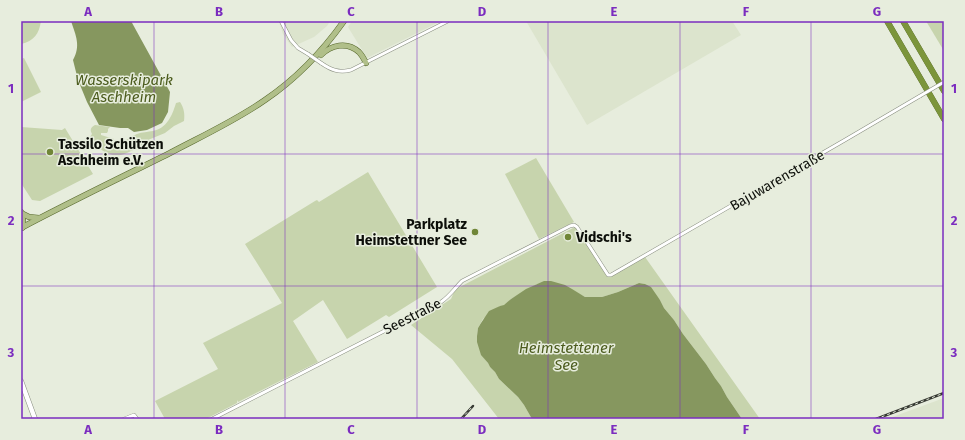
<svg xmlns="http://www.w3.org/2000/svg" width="965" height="440" viewBox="0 0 965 440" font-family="'Fira Sans',sans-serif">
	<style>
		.built { fill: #dce4cd }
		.green { fill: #c7d4ad }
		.water { fill: #86975f }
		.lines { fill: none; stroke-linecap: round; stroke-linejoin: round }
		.street-casing { stroke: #898e80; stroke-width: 4 }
		.secondary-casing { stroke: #898e80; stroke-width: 5.5 }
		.primary-casing { stroke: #55662a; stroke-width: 6 }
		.highway-casing { stroke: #55662a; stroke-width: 6 }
		.street { stroke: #fff; stroke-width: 3 }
		.secondary { stroke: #fff; stroke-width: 4.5 }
		.primary { stroke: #b0bf89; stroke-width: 5 }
		.highway { stroke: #7c953b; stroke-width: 5.5 }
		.rail-casing { stroke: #363932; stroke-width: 2.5 }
		.rail { stroke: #e7eddd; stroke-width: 1; stroke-dasharray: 3; stroke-linecap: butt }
		.street-bridge-casing { stroke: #898e80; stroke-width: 4; stroke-linecap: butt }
		.street-bridge { stroke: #fff; stroke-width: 3 }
		.grid { fill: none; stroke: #7b2cbf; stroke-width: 1; stroke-opacity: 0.55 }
		.poi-dot { fill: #708637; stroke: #e7eddd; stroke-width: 1.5 }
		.labels { text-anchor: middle; stroke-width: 3; stroke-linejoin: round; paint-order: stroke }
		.poi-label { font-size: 14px; font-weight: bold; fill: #0c0e09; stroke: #e7eddd; text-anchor: start }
		.street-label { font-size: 14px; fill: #0c0e09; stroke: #e7eddd }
		.water-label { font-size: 15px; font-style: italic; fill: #4c5c1e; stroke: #e7eddd }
		.neatline { fill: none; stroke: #7b2cbf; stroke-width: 1.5 }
		.grid-label { font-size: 13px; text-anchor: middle; font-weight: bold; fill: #7b2cbf }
	</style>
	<rect width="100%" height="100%" fill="#e7eddd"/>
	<g class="built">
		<polygon points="279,21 330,21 327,26 314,37 292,47 283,34"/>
		<polygon points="352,21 441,21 367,58 348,27"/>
		<polygon points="526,21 732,21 741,35 587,125"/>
		<polygon points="944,398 944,419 887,419"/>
	</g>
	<g class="green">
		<path d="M 21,21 L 41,21 C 39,34 34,41 21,44 Z"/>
		<polygon points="926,21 944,21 944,51"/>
		<polygon points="24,58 41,92 21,102 21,59"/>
		<path d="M 180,102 C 184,108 185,114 184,121 L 174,126 L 165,133 L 148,140 L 147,142 C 140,146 134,150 127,153 C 111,160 99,150 90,137 L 92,134 C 90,130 90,128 95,125 L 110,127 L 108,129 L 108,131 L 107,133 L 101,133 L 101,135 L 114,139 L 114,140 L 111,141 L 111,143 C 125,145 126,138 137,134 C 142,132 148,132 153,131 C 167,128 172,116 176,103 Z"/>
		<polygon points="21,127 62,130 65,128 93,174 40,201 32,200 21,183"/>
		<polygon points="536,158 574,222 539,239 505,174"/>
		<polygon points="368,172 437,287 389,317 386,315 347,339 323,300 293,321 318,362 238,402 237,400 237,403 206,419 165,419 155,401 218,369 203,343 282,303 245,244 315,201 317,200 319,202"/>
		<polygon points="575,227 608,277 645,257 760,419 742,419 727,397 721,386 715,378 706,364 683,334 674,320 664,308 660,300 645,284 639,283 618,292 602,297 585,297 579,294 537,284 511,299 504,306 500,306 483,319 478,328 477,336 484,358 488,363 490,367 495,372 499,379 518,397 524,405 532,419 499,419 452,359 411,325 451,299 454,292 456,289"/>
	</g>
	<g class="water">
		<path d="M 71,21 L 131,21 L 170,92 L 168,112 L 162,123 L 147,130 L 134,132 L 128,128 L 120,128 L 99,125 L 87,102 L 78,80 L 73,60 C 81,46 76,36 71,21 Z"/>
		<polygon points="544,281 551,281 565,285 572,289 585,297 602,297 618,292 639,283 645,284 651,287 660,300 664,308 674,320 683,334 706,364 715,378 721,386 727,397 742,419 532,419 524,405 518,397 499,379 495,372 490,367 488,363 481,355 477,342 477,336 478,328 481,323 489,311 500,306 504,305 511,299 526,289"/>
	</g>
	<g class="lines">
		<defs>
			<g id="street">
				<polyline points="281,21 291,40 298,48 308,54"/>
				<path d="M 321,63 C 331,70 339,73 351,70 L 448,21"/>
				<polyline points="124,419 134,415 137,419"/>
				<path d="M 212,419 L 441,302 C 450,296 454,289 462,281 L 570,226 L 574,225 L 577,227 L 608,275 L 611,275 L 845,140 L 920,96"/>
			</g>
			<polyline id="secondary" points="21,381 35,419"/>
			<g id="primary">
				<path d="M 321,55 C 331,45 347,41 359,52 C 362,55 364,59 366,63"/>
				<polyline points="21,212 23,220 22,228"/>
				<polyline points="21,213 29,217 39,218"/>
				<path d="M 21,228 C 70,202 120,178 170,153 C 202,136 235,121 265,100 C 296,79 322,52 344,21"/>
			</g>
			<g id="highway">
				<polyline points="887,21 944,119"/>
				<polyline points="903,21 944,91"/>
			</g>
		</defs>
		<use href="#street" class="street-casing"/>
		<use href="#secondary" class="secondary-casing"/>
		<use href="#primary" class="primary-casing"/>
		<use href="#highway" class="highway-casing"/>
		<use href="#street" class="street"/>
		<use href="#secondary" class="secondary"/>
		<use href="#primary" class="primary"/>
		<use href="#highway" class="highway"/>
		<defs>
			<g id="rail">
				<polyline points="461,419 473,406"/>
				<polyline points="876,419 944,393"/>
			</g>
		</defs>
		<use href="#rail" class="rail-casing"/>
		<use href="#rail" class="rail"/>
		<defs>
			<g id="street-bridge">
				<polyline points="308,54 321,63"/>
				<polyline points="920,96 944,82"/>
			</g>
		</defs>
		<use href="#street-bridge" class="street-bridge-casing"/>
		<use href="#street-bridge" class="street-bridge"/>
	</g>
	<path class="grid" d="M 154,21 L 154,419M 285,21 L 285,419M 417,21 L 417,419M 548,21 L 548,419M 680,21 L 680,419M 811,21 L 811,419M 21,154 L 944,154M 21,286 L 944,286"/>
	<g class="poi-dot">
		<circle cx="50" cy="152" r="4"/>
		<circle cx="475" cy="232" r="4"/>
		<circle cx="568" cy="237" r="4"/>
	</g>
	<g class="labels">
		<g class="poi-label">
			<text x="58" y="149">Tassilo Schützen<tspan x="58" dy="16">Aschheim e.V.</tspan></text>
			<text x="467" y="229" text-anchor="end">Parkplatz<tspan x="467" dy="16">Heimstettner See</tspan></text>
			<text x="576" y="242">Vidschi's</text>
		</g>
		<g class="street-label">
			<text transform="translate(777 180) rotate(-30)" y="5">Bajuwarenstraße</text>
			<text transform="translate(412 316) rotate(-27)" y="5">Seestraße</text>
		</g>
		<g class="water-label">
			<text x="124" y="85">Wasserskipark<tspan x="124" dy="17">Aschheim</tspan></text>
			<text x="566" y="353">Heimstettener<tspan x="566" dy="17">See</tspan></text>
		</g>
	</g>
	<rect width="965" height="440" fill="none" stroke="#e7eddd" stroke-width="44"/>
	<rect x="22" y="22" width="921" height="396" class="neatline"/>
	<g class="grid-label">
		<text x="88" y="16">A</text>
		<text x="219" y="16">B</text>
		<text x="351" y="16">C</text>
		<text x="482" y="16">D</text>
		<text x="614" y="16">E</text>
		<text x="746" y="16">F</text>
		<text x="877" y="16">G</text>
		<text x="11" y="93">1</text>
		<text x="954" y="93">1</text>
		<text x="11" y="225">2</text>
		<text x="954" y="225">2</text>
		<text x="11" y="357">3</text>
		<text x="954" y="357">3</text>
		<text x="88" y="434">A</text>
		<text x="219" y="434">B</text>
		<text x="351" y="434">C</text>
		<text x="482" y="434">D</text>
		<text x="614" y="434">E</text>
		<text x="746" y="434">F</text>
		<text x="877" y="434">G</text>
	</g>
</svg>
